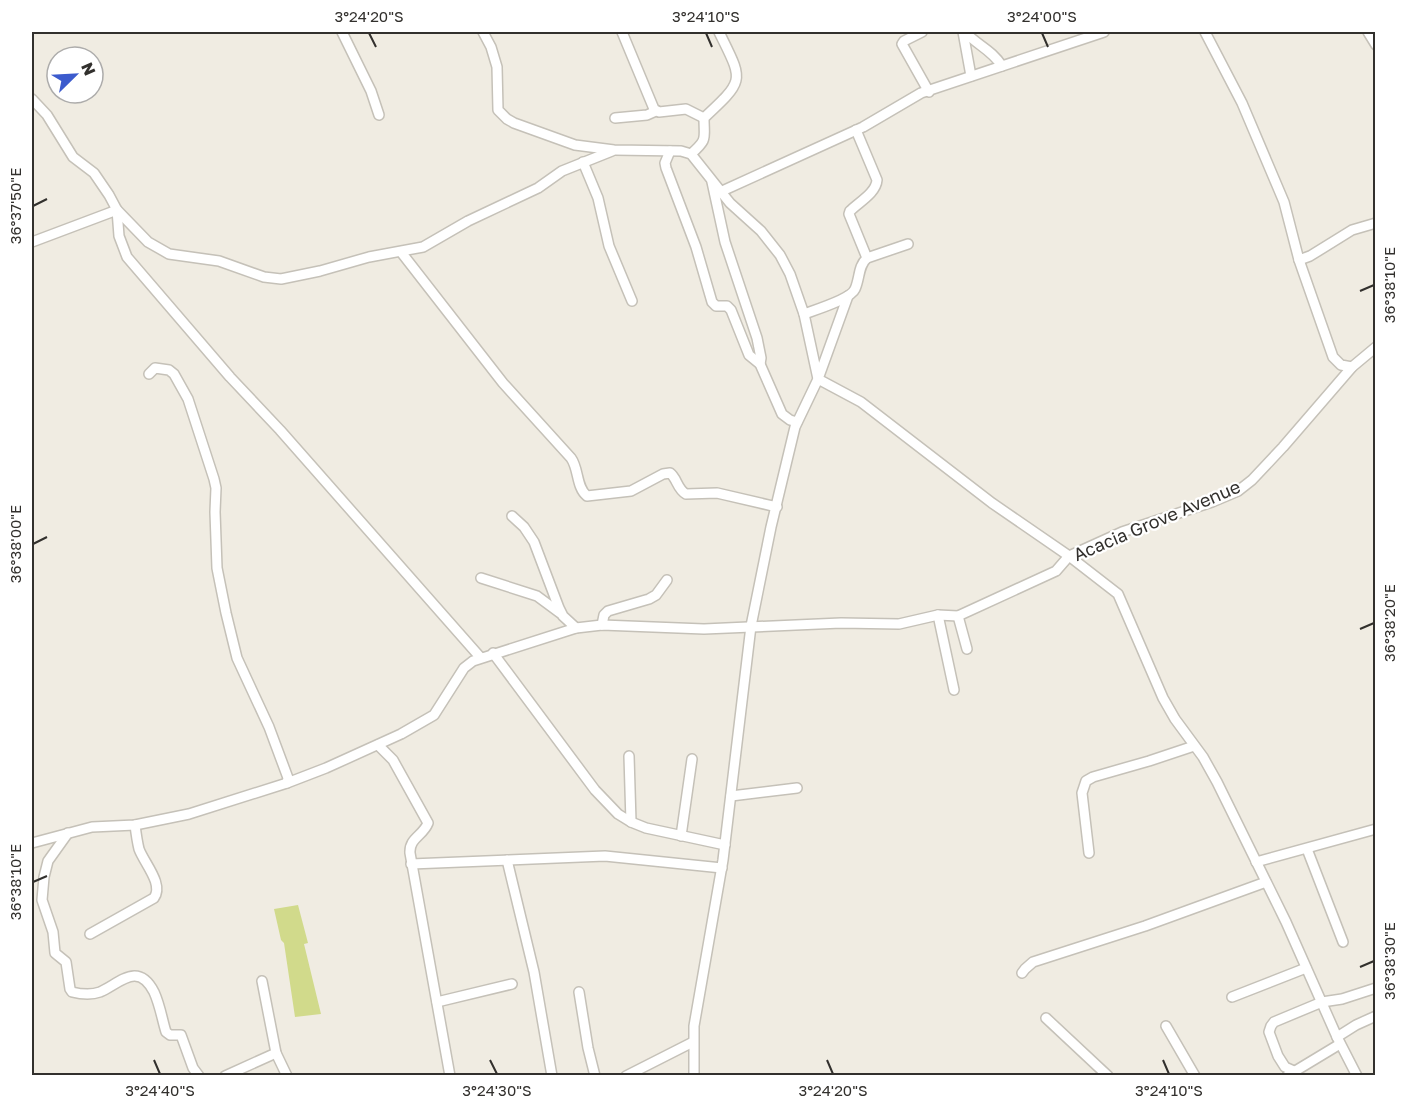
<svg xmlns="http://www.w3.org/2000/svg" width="1407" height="1107" viewBox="0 0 1407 1107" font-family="'Golos Text',sans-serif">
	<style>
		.green { fill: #d1da8b }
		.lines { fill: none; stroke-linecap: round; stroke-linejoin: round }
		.minor-casing { stroke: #c5c1b8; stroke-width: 12 }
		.minor { stroke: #fff; stroke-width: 9 }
		.ticks { fill: none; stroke: #32302d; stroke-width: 2 }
		.labels { text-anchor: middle; stroke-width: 4.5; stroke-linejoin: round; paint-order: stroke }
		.street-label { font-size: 18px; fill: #32302d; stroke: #fff }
		.neatline { fill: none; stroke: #32302d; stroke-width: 2 }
		.ticks-label { font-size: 15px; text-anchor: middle; fill: #32302d }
	</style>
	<rect width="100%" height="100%" fill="#f0ece2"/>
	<polygon class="green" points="298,905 308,943 304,944 321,1014 295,1017 284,943 281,940 274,909"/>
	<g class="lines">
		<defs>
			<g id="minor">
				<polyline points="342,32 371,91 379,115"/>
				<polyline points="483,32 491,47 497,67 498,110 507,119 514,123 575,145 614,150 681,151 691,154 730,203 761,231 780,255 790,274 804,314 818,379 795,427 771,527 751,626 723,860 694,1026 694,1076"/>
				<polyline points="622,32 654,109 659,112 686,109 704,118"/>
				<polyline points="922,32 904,41 902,44 929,92"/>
				<polyline points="963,32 971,76"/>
				<path d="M 965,32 C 977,45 992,50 1002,66"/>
				<polyline points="1205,32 1242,103 1284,202 1299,260 1333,357 1341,365 1352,367"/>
				<polyline points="1368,32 1376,45"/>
				<polyline points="32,99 47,115 73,157 94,173 109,195 117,210 119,236 127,257 230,377 280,430 480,657"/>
				<polyline points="615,118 647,115 656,111"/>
				<path d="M 856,130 L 877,180 C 876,193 859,202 850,211 L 849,214 L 867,258"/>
				<polyline points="670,151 665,163 666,168 696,247 712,302 716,306 727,306 731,310 749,355 760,364 782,414 790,420 797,422"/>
				<path d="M 691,154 C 708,139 704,139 704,118 C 746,79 743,81 719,32"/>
				<polyline points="583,162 598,198 609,246 632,301"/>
				<polyline points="712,182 725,242 757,338 761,358 760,364"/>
				<polyline points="720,192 863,127 921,93 1104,32"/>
				<polyline points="32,242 117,210 148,242 169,254 219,261 264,277 281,279 320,271 369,257 423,247 468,221 538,188 562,171 612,151"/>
				<path d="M 401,252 L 503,383 L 571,458 C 579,469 576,487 587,496 L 631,491 L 663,474 L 670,473 C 677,478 677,489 686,494 L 717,493 L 777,507"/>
				<polyline points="1299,260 1310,256 1352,230 1376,223"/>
				<polyline points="848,296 818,379 861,402 992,503 1069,556 1118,594 1163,698 1175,719 1203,757 1217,782 1286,922 1337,1037 1357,1076"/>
				<path d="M 804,314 C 815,310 851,299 855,289 C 860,278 858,266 867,258 L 908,244"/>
				<polyline points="149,374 155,368 169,370 174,374 188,399 214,479 216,488 215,512 217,568 226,613 237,658 269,727 288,778 287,783"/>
				<polyline points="512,516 524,527 534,542 559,608 563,616 576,628"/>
				<polyline points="481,578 537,596 560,613"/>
				<polyline points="938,615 954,690"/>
				<polyline points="958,616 967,649"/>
				<polyline points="602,625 604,615 608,611 649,599 656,595 667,580"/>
				<polyline points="493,653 595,790 618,814 631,822 646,828 725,845"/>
				<path d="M 378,745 L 393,760 L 428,823 C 423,836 409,838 410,853 L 450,1076"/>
				<polyline points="629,756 631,822"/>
				<polyline points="731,796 797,788"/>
				<path d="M 68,833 L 48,861 L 44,877 L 42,900 L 53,932 L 55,953 L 66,962 L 70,989 L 72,992 C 80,994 92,995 100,992 C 120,983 138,961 154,992 C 160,1005 162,1019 166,1032 L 170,1035 L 181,1035 L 193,1068 L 199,1076"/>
				<polyline points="681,836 692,759"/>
				<polyline points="32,843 92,827 135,825 189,814 287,783 326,768 401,734 434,715 464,668 473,661 576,628 602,625 704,629 841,623 899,624 938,615 958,616 1056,571 1069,556 1122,532 1212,502 1238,491 1252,480 1283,447 1352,367 1376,347"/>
				<polyline points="1307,849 1343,942"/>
				<polyline points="1089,853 1082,793 1086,781 1093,777 1149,761 1194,746"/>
				<polyline points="507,860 534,972 552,1076"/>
				<polyline points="1256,862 1376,829"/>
				<polyline points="411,864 605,856 722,868"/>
				<path d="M 90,934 L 154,898 C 164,884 144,863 139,849 C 137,841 136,833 135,825"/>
				<polyline points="1022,973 1025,969 1033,962 1145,926 1266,882"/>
				<polyline points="262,981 276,1053 287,1076"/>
				<polyline points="579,992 588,1048 595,1076"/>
				<polyline points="1232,997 1306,968"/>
				<polyline points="437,1002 512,984"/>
				<polyline points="1046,1018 1108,1076"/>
				<polyline points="1166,1026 1195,1076"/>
				<polyline points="1337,1037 1356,1025 1376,1016"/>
				<polyline points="1294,1071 1285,1067 1278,1056 1269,1032 1271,1026 1274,1022 1322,1002 1342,999 1376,988"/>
				<polyline points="225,1076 276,1053"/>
				<polyline points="626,1076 693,1042"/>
				<polyline points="1287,1076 1340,1044"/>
			</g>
		</defs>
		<use href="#minor" class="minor-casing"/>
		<use href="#minor" class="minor"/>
	</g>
	<path class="ticks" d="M 369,33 L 376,47M 706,33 L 712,47M 1042,33 L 1048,47M 33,206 L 47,199M 1360,291 L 1374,285M 33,544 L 47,537M 1360,629 L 1374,623M 33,882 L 47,876M 1360,967 L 1374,961M 154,1060 L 160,1074M 490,1060 L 497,1074M 827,1060 L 833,1074M 1163,1060 L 1169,1074"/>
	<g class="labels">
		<g class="street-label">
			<text transform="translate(1157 521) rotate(-23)" y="6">Acacia Grove Avenue</text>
		</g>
	</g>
	<rect width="1407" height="1107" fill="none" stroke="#ffffff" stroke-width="66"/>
	<g transform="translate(75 75) rotate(66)"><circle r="28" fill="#ffffff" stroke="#adacab" stroke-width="1.5"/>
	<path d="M0-4.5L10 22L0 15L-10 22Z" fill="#3c5bcd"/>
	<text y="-9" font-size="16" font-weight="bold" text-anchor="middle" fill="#32302d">N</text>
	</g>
	<rect x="33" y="33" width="1341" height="1041" class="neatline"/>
	<g class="ticks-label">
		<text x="369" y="22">3°24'20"S</text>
		<text x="706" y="22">3°24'10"S</text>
		<text x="1042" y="22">3°24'00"S</text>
		<text transform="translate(16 206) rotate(-90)" y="5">36°37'50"E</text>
		<text transform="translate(1390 285) rotate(-90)" y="5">36°38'10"E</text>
		<text transform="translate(16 544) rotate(-90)" y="5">36°38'00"E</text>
		<text transform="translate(1390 623) rotate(-90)" y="5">36°38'20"E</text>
		<text transform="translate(16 882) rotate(-90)" y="5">36°38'10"E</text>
		<text transform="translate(1390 961) rotate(-90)" y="5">36°38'30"E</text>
		<text x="160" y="1096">3°24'40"S</text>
		<text x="497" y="1096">3°24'30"S</text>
		<text x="833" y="1096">3°24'20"S</text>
		<text x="1169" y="1096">3°24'10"S</text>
	</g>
</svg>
